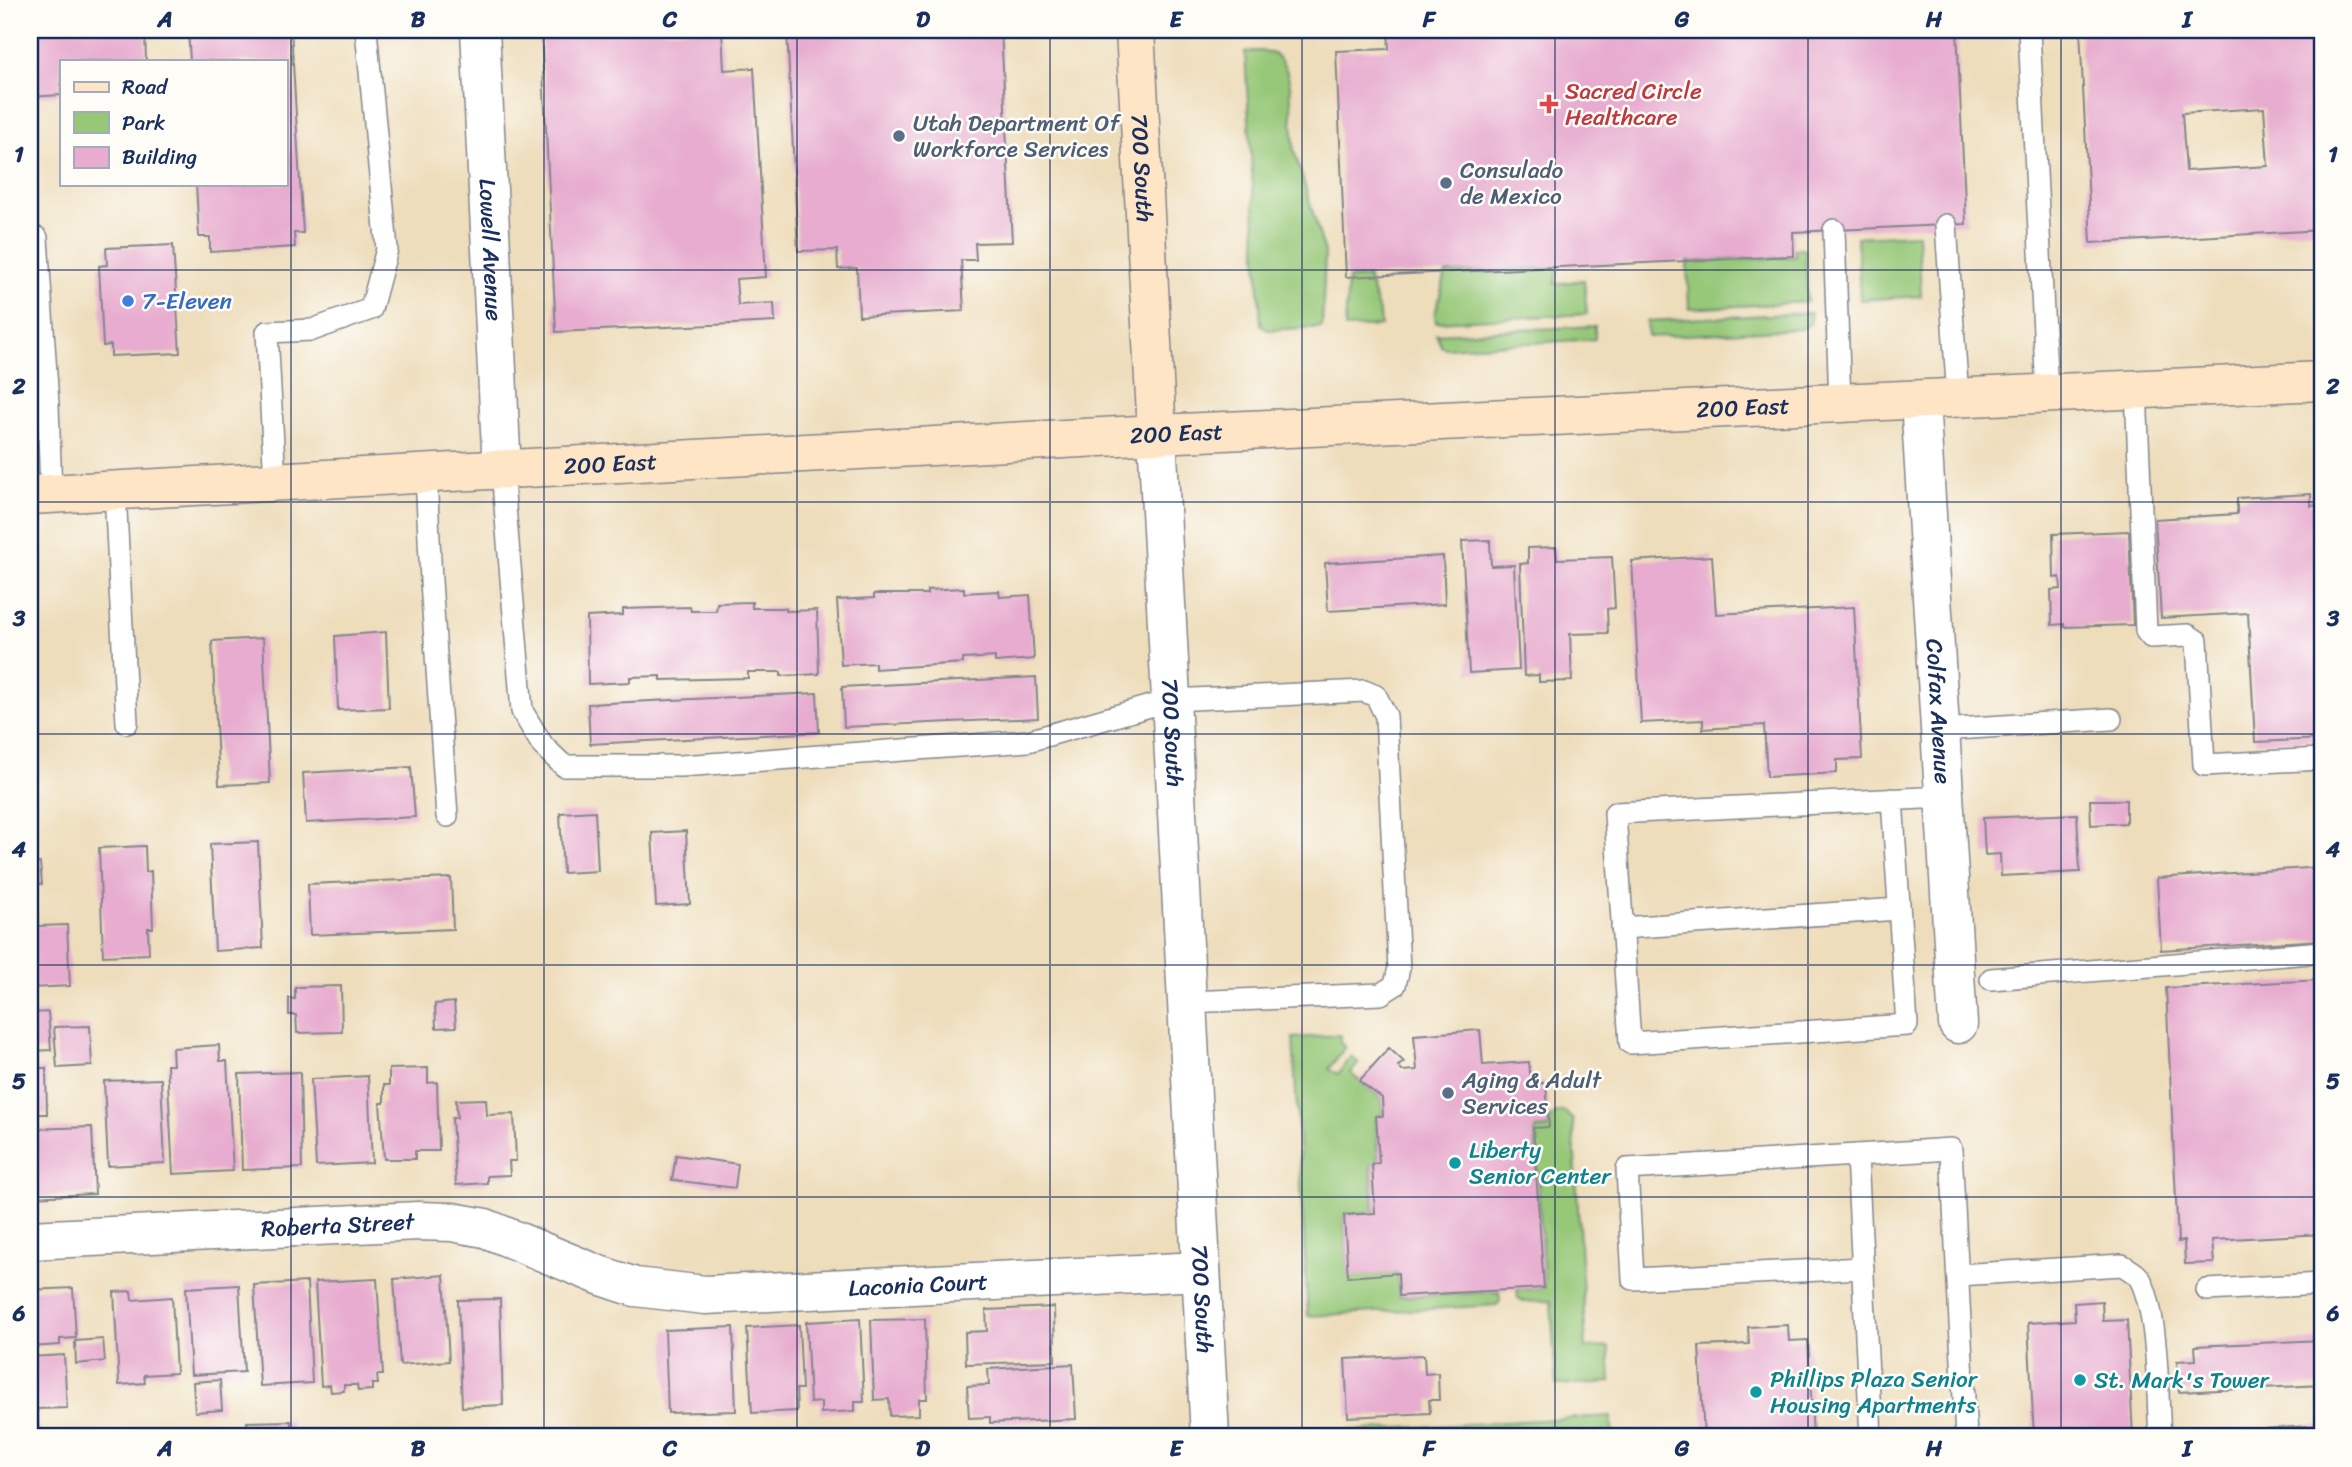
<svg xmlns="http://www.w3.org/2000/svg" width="2352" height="1467" viewBox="0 0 2352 1467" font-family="Sriracha,sans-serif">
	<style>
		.green { fill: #96c878; stroke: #587c6b; stroke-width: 2 }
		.building { fill: #e7accf; fill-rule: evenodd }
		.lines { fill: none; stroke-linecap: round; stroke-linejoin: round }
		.lane-casing { stroke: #84868c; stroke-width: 24 }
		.street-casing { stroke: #84868c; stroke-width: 41 }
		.secondary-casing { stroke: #84868c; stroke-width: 41 }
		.lane { stroke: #fff; stroke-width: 21 }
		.street { stroke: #fff; stroke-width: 38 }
		.secondary { stroke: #fde5c5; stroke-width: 38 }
		.grid { fill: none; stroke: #1b2f5e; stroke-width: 2; stroke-opacity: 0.55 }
		.health-dot { fill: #e0444e; stroke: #fdfcf7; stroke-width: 2.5 }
		.service-dot { fill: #5c6f8a; stroke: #fdfcf7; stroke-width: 2.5 }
		.shop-dot { fill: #3f7fe0; stroke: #fdfcf7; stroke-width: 2.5 }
		.culture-dot { fill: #0f9aa8; stroke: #fdfcf7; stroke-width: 2.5 }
		.labels { text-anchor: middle; stroke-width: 5; stroke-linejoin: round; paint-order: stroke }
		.health-label { font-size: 23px; fill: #be3a42; stroke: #fdfcf7; text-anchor: start }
		.service-label { font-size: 23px; fill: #4e5e75; stroke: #fdfcf7; text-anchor: start }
		.street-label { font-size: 23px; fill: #1b2f5e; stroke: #fdfcf7 }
		.shop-label { font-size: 23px; fill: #366cbe; stroke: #fdfcf7; text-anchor: start }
		.culture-label { font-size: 23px; fill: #0d838f; stroke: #fdfcf7; text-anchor: start }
		.neatline { fill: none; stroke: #1b2f5e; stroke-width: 2.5 }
		.grid-label { font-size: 23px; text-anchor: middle; font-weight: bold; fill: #1b2f5e }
	</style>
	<rect width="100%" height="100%" fill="#fdfcf7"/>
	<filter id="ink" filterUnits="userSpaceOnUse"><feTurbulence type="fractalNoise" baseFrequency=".0143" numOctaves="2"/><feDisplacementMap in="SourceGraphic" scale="14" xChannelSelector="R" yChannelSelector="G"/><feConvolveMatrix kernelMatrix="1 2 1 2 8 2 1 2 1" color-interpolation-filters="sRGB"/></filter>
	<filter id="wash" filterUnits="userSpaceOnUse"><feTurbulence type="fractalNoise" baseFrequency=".00686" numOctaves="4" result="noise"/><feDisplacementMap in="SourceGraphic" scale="28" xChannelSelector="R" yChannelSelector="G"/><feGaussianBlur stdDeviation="1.57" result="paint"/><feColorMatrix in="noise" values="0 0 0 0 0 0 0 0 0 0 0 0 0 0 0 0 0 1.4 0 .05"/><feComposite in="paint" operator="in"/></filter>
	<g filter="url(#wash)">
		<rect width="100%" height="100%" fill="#edb"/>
		<g class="green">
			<polygon points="1258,51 1270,52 1279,58 1286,69 1290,85 1294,150 1325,253 1322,327 1268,330 1261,325 1245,52"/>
			<polygon points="1918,234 1921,296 1860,300 1857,237"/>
			<polygon points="1795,249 1805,249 1807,302 1689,309 1687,262 1795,257"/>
			<polygon points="1558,268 1555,284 1584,280 1587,314 1436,322 1435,314 1446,273"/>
			<polygon points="1368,277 1380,315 1381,326 1345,328 1348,279"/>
			<polygon points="1811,313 1811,323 1801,329 1648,337 1647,321"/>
			<polygon points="1595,326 1595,339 1445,348 1441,346 1436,334"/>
			<polygon points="1340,1035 1340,1043 1345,1047 1329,1069 1338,1074 1351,1056 1359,1063 1350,1073 1382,1099 1383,1115 1376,1116 1378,1163 1371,1164 1374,1212 1344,1215 1348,1276 1397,1273 1399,1297 1499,1292 1500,1301 1497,1305 1308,1316 1293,1038"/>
			<polygon points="1558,1112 1565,1112 1573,1120 1586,1348 1609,1347 1611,1382 1556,1385 1551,1301 1523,1302 1518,1298 1517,1290 1544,1288 1535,1129 1549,1128 1549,1119"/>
			<polygon points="1611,1416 1613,1437 1314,1437 1314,1433"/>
		</g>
		<g id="blocks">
			<g class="building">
				<polygon points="30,30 145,30 146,61 61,61 61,95 30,97"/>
				<polygon points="188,30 291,30 303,233 294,233 295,247 210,252 210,237 199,237 196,184 285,184 285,61 190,61"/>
				<polygon points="541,30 722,30 724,70 754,68 766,277 736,279 738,305 774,303 775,322 556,332"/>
				<polygon points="787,30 1001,30 1012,242 975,243 976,260 961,260 964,311 859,316 857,268 838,269 837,250 798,251"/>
				<polygon points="1388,30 1957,30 1966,224 1793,232 1794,256 1346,277 1336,51 1389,49"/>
				<path d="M 2080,30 L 2322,30 L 2322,230 L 2091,243 ZM 2264,108 L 2268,166 L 2186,171 L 2182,113 Z"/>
				<polygon points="173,245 180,353 111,356 111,345 103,346 99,266 107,265 106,248"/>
				<polygon points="2311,494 2311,506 2320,505 2322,539 2322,570 2315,571 2318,627 2322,627 2322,739 2255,742 2248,613 2161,618 2155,519 2237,514 2237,498"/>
				<polygon points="2129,531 2133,625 2064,627 2064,624 2052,625 2051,590 2061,589 2060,577 2054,578 2053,534"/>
				<polygon points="1490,540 1491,566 1514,565 1519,670 1469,673 1462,541"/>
				<polygon points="1556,547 1557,559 1612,557 1615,608 1607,609 1608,633 1570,634 1572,681 1539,682 1539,675 1524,676 1520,564 1528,563 1528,548"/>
				<polygon points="1443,556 1445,604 1328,611 1325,563"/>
				<polygon points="1712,556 1716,614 1854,607 1862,759 1837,760 1837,773 1767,777 1764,725 1703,729 1703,720 1641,723 1632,561"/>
				<polygon points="964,588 964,593 999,591 1000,597 1030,595 1034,659 995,662 995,657 963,659 963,663 875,669 875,663 841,665 837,600 874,598 874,594 927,594 927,590"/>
				<polygon points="752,602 752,608 786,608 786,611 817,610 819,674 781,676 781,672 748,672 748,678 661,680 661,676 630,677 630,682 588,684 587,617 623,615 623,609 690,607 691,611 716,611 717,603"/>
				<polygon points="386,632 389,708 338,710 335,636"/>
				<polygon points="263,638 270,783 219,785 212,641"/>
				<polygon points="1036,677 1038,718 844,727 842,687"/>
				<polygon points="817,693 819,732 590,744 588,704"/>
				<polygon points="411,767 415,817 306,823 303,773"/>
				<polygon points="2090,800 2126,800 2126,823 2091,825"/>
				<polygon points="595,811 598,871 563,873 560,813"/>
				<polygon points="2077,814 2080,872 2001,876 2000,854 1985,855 1983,818"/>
				<polygon points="686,831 690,904 656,906 652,833"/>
				<polygon points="258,842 263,948 215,951 210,844"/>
				<polygon points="145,846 146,872 151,871 153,928 148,928 149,954 103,956 99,848"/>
				<polygon points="40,863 42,884 30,885 30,864"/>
				<polygon points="2322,867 2322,940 2161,950 2157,878"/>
				<polygon points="451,878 453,929 310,935 308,884"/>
				<polygon points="38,911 38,926 67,925 70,986 30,988 30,912"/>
				<polygon points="2322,980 2322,1234 2212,1240 2214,1263 2185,1264 2184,1241 2178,1242 2166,988"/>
				<polygon points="341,986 342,1032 297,1033 296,1015 289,1015 289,998 295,999 295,987"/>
				<polygon points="454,1002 456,1027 436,1028 435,1004"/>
				<polygon points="30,1008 32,1008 32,1013 48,1012 51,1050 33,1051 34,1055 30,1056"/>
				<polygon points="90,1026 92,1066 57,1068 54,1027"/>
				<polygon points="1480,1030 1483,1065 1529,1062 1531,1083 1546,1083 1549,1127 1533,1128 1544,1288 1399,1296 1398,1273 1348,1277 1344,1215 1375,1213 1372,1164 1379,1163 1376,1116 1383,1116 1382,1098 1359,1081 1389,1048 1404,1062 1398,1066 1402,1071 1417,1070 1414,1035"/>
				<polygon points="219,1045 220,1061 227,1061 233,1171 173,1174 167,1065 173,1065 172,1048"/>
				<polygon points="30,1068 46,1068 47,1114 32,1114 32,1126 30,1126"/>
				<polygon points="428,1068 428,1083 437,1082 439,1151 415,1151 415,1159 384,1159 380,1103 384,1103 384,1085 389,1085 389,1069"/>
				<polygon points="300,1072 302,1168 242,1170 239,1074"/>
				<polygon points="368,1076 372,1163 316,1166 311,1079"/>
				<polygon points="161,1079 165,1163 108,1166 104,1081"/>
				<polygon points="486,1099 487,1115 514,1114 516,1161 509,1161 510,1175 487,1176 487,1183 456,1185 452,1118 457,1118 456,1100"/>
				<polygon points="92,1127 95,1194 30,1197 30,1129"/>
				<polygon points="676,1155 738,1164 735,1188 672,1180"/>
				<polygon points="444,1275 449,1361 400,1365 394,1279"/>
				<polygon points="377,1279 383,1375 377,1375 378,1384 372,1384 372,1390 358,1391 357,1385 344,1385 344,1391 331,1392 330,1385 321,1386 315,1282"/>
				<polygon points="307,1282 312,1383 260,1386 254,1285"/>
				<polygon points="239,1285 244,1372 191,1375 186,1288"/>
				<polygon points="73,1288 76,1338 60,1339 60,1345 30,1347 30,1290"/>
				<polygon points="131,1291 132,1300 172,1297 176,1373 144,1375 145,1383 119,1385 114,1292"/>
				<polygon points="500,1299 503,1405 462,1407 458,1300"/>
				<polygon points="2102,1301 2103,1321 2127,1320 2133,1437 2034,1437 2028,1323 2075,1320 2074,1303"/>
				<polygon points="1054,1307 1055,1361 966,1364 965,1332 987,1331 986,1310"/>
				<polygon points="860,1319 864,1402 855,1402 855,1411 821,1413 821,1402 810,1403 806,1322"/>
				<polygon points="925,1319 927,1399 919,1399 919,1415 890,1416 889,1399 874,1400 871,1320"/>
				<polygon points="799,1325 802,1389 796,1389 797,1411 752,1413 747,1328"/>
				<polygon points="1788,1325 1789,1341 1808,1340 1813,1437 1704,1437 1699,1346 1749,1344 1748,1327"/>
				<polygon points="733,1327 736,1411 668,1413 665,1330"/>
				<polygon points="103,1339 105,1361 76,1364 75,1341"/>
				<polygon points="2322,1340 2322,1385 2179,1392 2177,1361 2196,1360 2195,1346"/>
				<polygon points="64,1355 67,1408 37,1409 39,1437 30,1437 30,1357"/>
				<polygon points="1424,1355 1425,1374 1438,1373 1439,1400 1429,1400 1430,1413 1348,1417 1345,1359"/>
				<polygon points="1073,1364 1076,1419 990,1423 990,1417 969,1418 967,1386 989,1385 988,1369"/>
				<polygon points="220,1380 222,1410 195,1412 193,1382"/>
				<polygon points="291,1421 291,1437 248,1437 247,1422"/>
				<polygon points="2322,1425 2322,1437 2222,1437 2222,1432"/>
				<polygon points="212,1427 213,1437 178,1437 177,1429"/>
			</g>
		</g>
	</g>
	<g filter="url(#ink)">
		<use href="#blocks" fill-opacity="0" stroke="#84868c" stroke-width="2"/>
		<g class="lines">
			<defs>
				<g id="lane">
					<polyline points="2029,30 2047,393"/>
					<polyline points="1946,225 1958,398"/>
					<polyline points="1834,230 1840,403"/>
					<polyline points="30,239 37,238 48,404 51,494"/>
					<polyline points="2136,390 2146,631 2151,637 2188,635 2197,641 2204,765 2322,759"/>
					<polyline points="502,470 522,711 543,746 564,766 681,766 1028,741 1171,700 1364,691 1376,696 1386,716 1399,968 1395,985 1381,994 1187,1002"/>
					<polyline points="426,474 431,581 447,816"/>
					<polyline points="275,482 267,332 312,330 371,309 387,249 366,30"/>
					<polyline points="115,491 127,723"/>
					<polyline points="1940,730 2111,719"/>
					<polyline points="1892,799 1907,1025 1630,1043 1615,813 1944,797"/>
					<polyline points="1622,928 1899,909"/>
					<polyline points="1991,979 2322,952"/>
					<polyline points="1857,1155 1627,1169 1633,1279 1863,1268"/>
					<path d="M 1958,1275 L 2122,1265 C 2130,1270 2139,1274 2142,1283 C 2159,1322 2157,1394 2160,1437"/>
					<polyline points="2207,1290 2322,1284"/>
					<polyline points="1871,1437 1857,1155 1951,1149 1966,1437"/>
				</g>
				<g id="street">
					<path id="s1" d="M 480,30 L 502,470"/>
					<path id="s2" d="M 1920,400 L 1958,1024"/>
					<path id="s3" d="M 1157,434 L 1210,1437"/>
					<path id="s4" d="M 30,1240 L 418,1221 L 452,1222 L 485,1228 L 599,1275 L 635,1287 L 705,1295 L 1201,1271"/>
				</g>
				<g id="secondary">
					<path id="s5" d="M 1135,30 L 1157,434"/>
					<path id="s6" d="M 30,495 L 1157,434 L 2322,381"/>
				</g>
			</defs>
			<use href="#lane" class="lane-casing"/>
			<use href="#street" class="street-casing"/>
			<use href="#secondary" class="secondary-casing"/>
			<use href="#lane" class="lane"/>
			<use href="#street" class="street"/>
			<use href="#secondary" class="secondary"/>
		</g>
	</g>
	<path class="grid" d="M 291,30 L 291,1437M 544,30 L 544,1437M 797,30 L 797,1437M 1050,30 L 1050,1437M 1302,30 L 1302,1437M 1555,30 L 1555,1437M 1808,30 L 1808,1437M 2061,30 L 2061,1437M 30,270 L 2322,270M 30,502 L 2322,502M 30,734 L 2322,734M 30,965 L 2322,965M 30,1197 L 2322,1197"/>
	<path class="health-dot" d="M1545.5 93.5h7v7h7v7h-7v7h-7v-7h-7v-7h7z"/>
	<g class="service-dot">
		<circle cx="899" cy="136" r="7"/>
		<circle cx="1446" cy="183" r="7"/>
		<circle cx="1448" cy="1093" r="7"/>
	</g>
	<circle class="shop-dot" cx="128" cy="301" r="7"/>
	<g class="culture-dot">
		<circle cx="1455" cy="1163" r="7"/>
		<circle cx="2080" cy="1380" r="7"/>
		<circle cx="1756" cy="1392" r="7"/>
	</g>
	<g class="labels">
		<g class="health-label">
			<text x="1565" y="99">Sacred Circle<tspan x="1565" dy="26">Healthcare</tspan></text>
		</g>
		<g class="service-label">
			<text x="913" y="131">Utah Department Of<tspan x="913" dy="26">Workforce Services</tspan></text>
			<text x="1460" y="178">Consulado<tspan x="1460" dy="26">de Mexico</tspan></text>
			<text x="1462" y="1088">Aging &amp; Adult<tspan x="1462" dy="26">Services</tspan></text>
		</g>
		<g class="street-label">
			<text dy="8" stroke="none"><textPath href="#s5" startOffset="138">700 South</textPath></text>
			<text dy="8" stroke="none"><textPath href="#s1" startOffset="220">Lowell Avenue</textPath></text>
			<text dy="8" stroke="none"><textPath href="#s6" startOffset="1715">200 East</textPath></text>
			<text dy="8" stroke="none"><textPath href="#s6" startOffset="1148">200 East</textPath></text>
			<text dy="8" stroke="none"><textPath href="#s6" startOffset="581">200 East</textPath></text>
			<text dy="8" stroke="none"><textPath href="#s2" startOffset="312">Colfax Avenue</textPath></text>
			<text dy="8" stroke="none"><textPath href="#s3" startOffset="299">700 South</textPath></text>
			<text dy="8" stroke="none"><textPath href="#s4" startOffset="308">Roberta Street</textPath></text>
			<text dy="8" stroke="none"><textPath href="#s4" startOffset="901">Laconia Court</textPath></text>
			<text dy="8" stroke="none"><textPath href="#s3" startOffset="866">700 South</textPath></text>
		</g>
		<g class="shop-label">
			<text x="142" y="309">7-Eleven</text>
		</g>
		<g class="culture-label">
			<text x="1469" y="1158">Liberty<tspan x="1469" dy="26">Senior Center</tspan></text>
			<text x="1770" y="1387">Phillips Plaza Senior<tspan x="1770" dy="26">Housing Apartments</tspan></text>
			<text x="2094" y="1388">St. Mark's Tower</text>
		</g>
	</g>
	<rect width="2352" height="1467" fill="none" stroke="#fdfcf7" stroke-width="77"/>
	<rect x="60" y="60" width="228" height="126" fill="#fdfcf7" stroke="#a3aaba" stroke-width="2"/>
	<rect x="74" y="82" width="35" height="10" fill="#fde5c5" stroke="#a3aaba" stroke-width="2"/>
	<text x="122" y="94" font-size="21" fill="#1b2f5e">Road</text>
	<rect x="74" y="112" width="35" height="21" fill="#96c878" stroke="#a3aaba" stroke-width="2"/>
	<text x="122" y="130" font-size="21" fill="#1b2f5e">Park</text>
	<rect x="74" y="147" width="35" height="21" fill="#e7accf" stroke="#a3aaba" stroke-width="2"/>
	<text x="122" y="164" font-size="21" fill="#1b2f5e">Building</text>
	<rect x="38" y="38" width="2276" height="1390" class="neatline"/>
	<g class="grid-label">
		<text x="165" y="27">A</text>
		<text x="418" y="27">B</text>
		<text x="670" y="27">C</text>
		<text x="923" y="27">D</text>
		<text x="1176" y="27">E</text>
		<text x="1429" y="27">F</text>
		<text x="1682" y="27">G</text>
		<text x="1934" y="27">H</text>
		<text x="2187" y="27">I</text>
		<text x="19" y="162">1</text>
		<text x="2333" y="162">1</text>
		<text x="19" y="394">2</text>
		<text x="2333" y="394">2</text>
		<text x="19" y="626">3</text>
		<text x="2333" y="626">3</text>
		<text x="19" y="857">4</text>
		<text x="2333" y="857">4</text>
		<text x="19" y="1089">5</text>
		<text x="2333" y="1089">5</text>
		<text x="19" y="1321">6</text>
		<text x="2333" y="1321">6</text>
		<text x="165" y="1456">A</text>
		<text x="418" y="1456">B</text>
		<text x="670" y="1456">C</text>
		<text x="923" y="1456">D</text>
		<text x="1176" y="1456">E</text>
		<text x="1429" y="1456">F</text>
		<text x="1682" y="1456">G</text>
		<text x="1934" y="1456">H</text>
		<text x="2187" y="1456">I</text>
	</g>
</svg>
